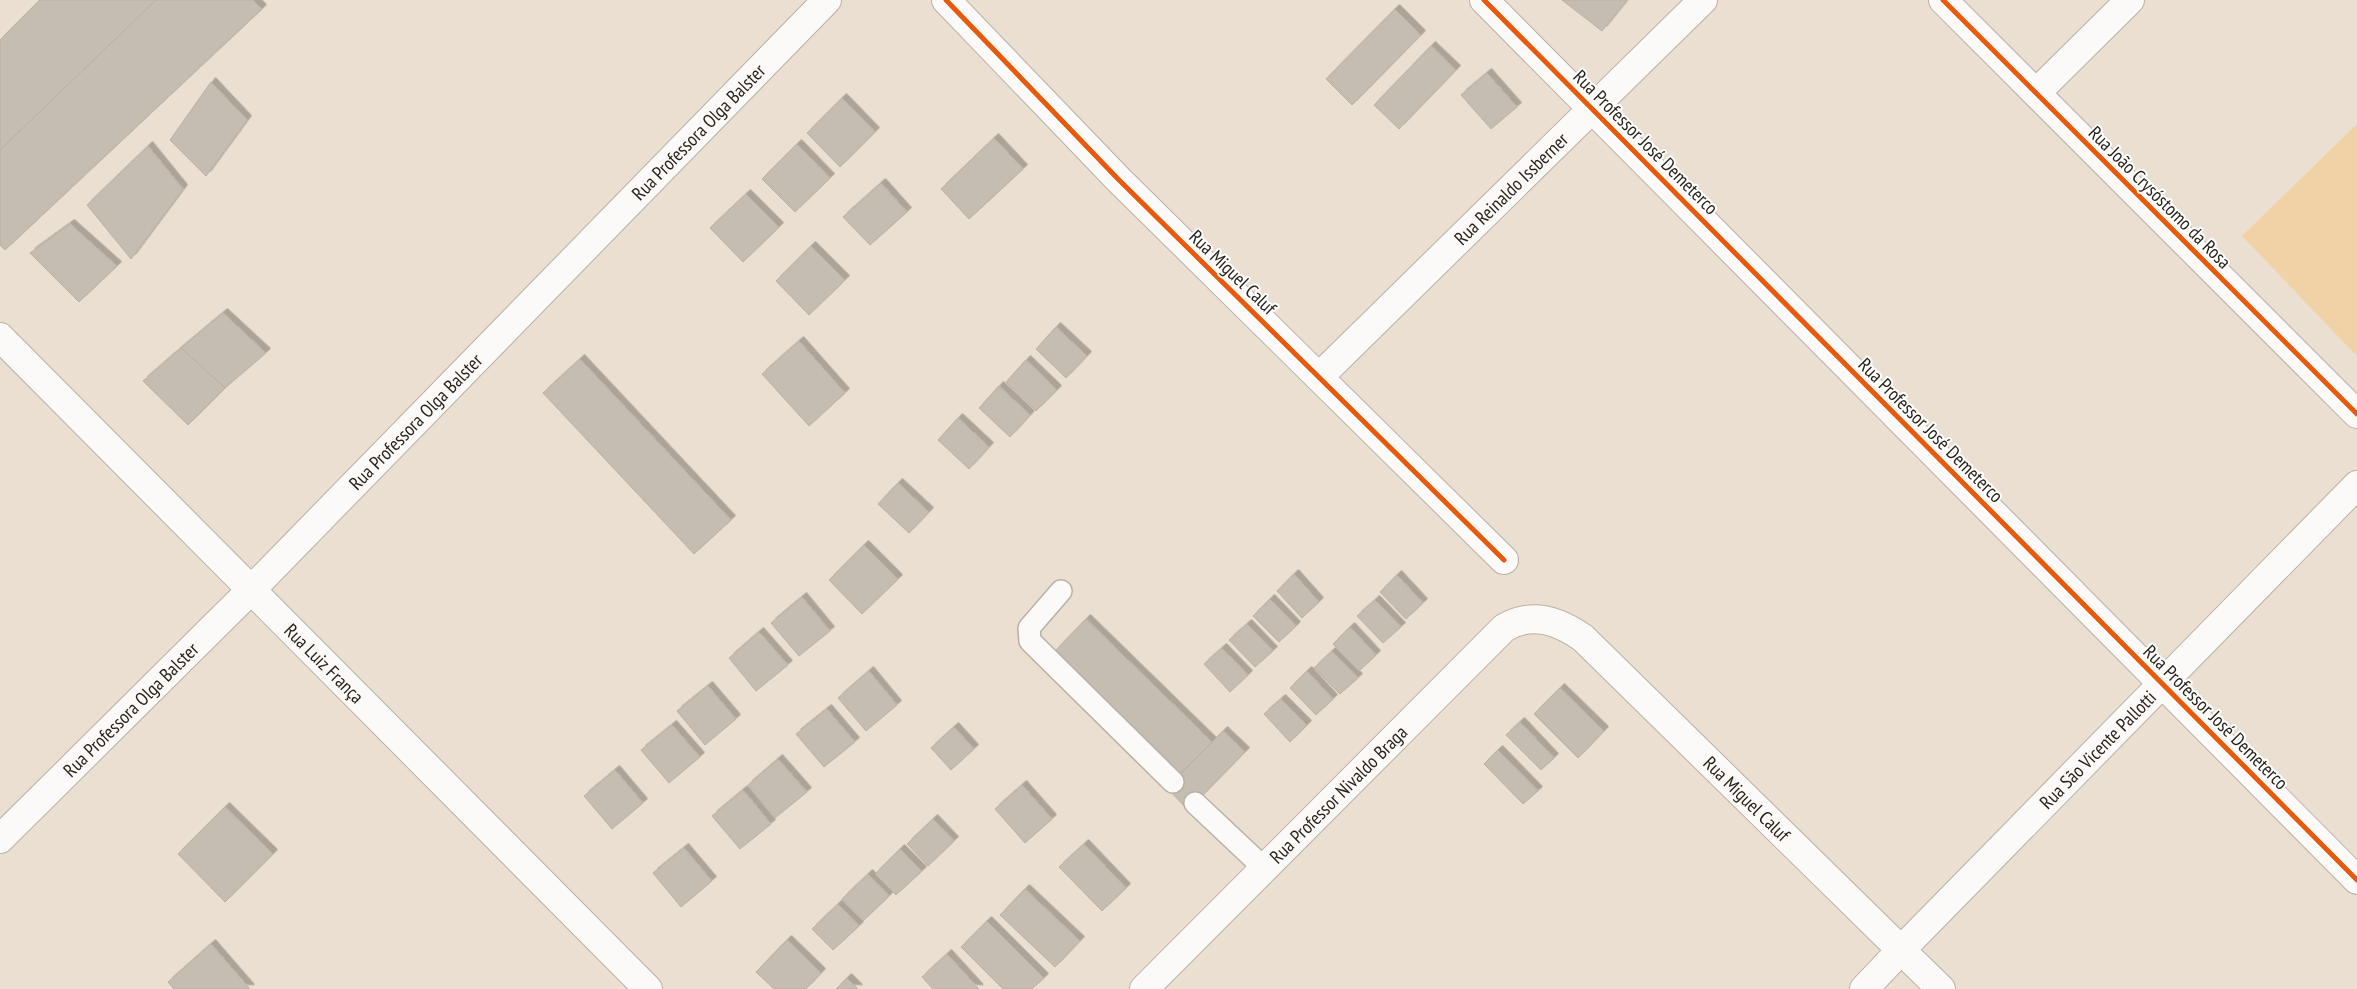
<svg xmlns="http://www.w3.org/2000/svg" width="2357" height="989" viewBox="0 0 2357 989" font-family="'PT Sans Narrow',sans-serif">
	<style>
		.green { fill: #f1d2a7 }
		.building { fill: #c6bdb2; stroke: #bab1a5; filter: url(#shadow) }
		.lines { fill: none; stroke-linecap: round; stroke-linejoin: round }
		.lane-casing { stroke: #bab1a6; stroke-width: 24 }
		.street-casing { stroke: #bab1a6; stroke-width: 30 }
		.secondary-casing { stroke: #bab1a6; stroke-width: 30 }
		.lane { stroke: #fcfaf8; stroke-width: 21 }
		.street { stroke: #fcfaf8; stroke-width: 28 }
		.secondary { stroke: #fcfaf8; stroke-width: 28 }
		.cycleway-casing { stroke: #fff; stroke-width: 8 }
		.cycleway { stroke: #e8590c; stroke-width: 5 }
		.labels { text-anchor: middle; stroke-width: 4; stroke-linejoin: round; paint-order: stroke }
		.street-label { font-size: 19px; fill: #261f15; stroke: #fff }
	</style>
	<defs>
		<filter id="shadow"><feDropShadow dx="4.5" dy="-4.5" stdDeviation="0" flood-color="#0004"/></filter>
	</defs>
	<rect width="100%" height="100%" fill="#eadfd0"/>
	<polygon class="green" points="2357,124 2357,356 2242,236"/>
	<g class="building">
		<polygon points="40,0 156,0 0,150 0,40"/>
		<polygon points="156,0 253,0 262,9 5,250 0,245 0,150"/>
		<polygon points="1562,0 1627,0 1602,31"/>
		<polygon points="1395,9 1421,35 1352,105 1326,79"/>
		<polygon points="1431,46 1456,70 1399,129 1374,105"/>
		<polygon points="1487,73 1517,107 1491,129 1461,95"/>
		<polygon points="211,82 247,120 206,176 170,140"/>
		<polygon points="842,98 875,132 840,167 807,133"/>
		<polygon points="994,138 1023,169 969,219 941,189"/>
		<polygon points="797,144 830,178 795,212 762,179"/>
		<polygon points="148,146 183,189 131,259 87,205"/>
		<polygon points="881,183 907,212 870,245 843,217"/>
		<polygon points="746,194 779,227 743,262 710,228"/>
		<polygon points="70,224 117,266 79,302 30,253"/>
		<polygon points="811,246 845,280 809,315 776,281"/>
		<polygon points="223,313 266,353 225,388 181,348"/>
		<polygon points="1056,327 1087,356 1066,378 1036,349"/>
		<polygon points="799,341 845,393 809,426 762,374"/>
		<polygon points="181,348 225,388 188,425 143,381"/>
		<polygon points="580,359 731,520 694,554 543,393"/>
		<polygon points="1026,360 1057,390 1036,411 1006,382"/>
		<polygon points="999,386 1030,415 1010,437 979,408"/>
		<polygon points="958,418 989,447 969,469 938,440"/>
		<polygon points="898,483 929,512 909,533 878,504"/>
		<polygon points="864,545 898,579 862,614 829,580"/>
		<polygon points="1294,574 1319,602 1302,618 1277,591"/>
		<polygon points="1397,575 1423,603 1406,619 1380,592"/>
		<polygon points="802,597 830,631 799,656 771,623"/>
		<polygon points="1270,599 1296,626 1279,642 1253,616"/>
		<polygon points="1375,600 1401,627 1383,643 1357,616"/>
		<polygon points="1086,619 1212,742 1180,774 1055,651"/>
		<polygon points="1247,624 1273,651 1255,667 1229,640"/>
		<polygon points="1350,627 1376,655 1359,671 1333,644"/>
		<polygon points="759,632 788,665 756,691 729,658"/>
		<polygon points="1222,648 1248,675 1230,692 1204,664"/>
		<polygon points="1332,651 1358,678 1340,694 1314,668"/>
		<polygon points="869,671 897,705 866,731 838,698"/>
		<polygon points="1307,671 1333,699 1316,715 1290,688"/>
		<polygon points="708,686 736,719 705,745 677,711"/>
		<polygon points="1560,688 1604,731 1578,758 1534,714"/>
		<polygon points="1281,699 1307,725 1290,742 1264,714"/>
		<polygon points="827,709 855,742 824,767 796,734"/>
		<polygon points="1520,722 1554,758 1541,770 1506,735"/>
		<polygon points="672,725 700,757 669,783 641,750"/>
		<polygon points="954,727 974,749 951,770 931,748"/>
		<polygon points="1223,731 1245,752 1188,810 1167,788"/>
		<polygon points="1498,750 1538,791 1523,804 1484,764"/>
		<polygon points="778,759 807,792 775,818 748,785"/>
		<polygon points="615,770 643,803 612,829 584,796"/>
		<polygon points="1022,785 1052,819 1025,843 995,809"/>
		<polygon points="743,790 771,824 740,849 712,816"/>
		<polygon points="225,807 273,854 225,902 178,854"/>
		<polygon points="933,819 954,841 928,866 907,844"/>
		<polygon points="1084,844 1126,888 1102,911 1059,867"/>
		<polygon points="684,848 712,881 681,907 653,873"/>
		<polygon points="900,849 922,871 896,895 875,874"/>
		<polygon points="868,874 889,896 863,921 842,899"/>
		<polygon points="1025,889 1080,941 1055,967 1000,915"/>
		<polygon points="838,904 859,926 833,950 812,929"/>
		<polygon points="987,921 1044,978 1032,989 1003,989 961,947"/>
		<polygon points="787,940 821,973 806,989 774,989 756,972"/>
		<polygon points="211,944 250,989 174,989 168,982"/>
		<polygon points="947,954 979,989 933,989 922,977"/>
		<polygon points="847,978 858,989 836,989"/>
	</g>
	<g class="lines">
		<defs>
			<g id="lane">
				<polyline points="1061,591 1029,628 1030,641 1173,782"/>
				<polyline points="1195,803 1264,868"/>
			</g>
			<g id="street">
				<polyline points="946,0 1118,179 1504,560"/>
				<polyline points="1484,0 2357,880"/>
				<polyline points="1943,0 2357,414"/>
				<polyline points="2036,93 2130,0"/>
				<path id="s1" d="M 1319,377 L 1703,0"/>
				<polyline points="1864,989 1901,950 1941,989"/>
			</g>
			<g id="secondary">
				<path id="s2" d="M 0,337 L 648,989"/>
				<path id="s3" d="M 0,839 L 251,590 L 827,0"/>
				<path id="s4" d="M 1144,989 L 1504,628 C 1532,611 1559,621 1583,638 L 1901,950 L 2357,485"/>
			</g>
		</defs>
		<use href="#lane" class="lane-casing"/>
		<use href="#street" class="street-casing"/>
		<use href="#secondary" class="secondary-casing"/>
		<use href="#lane" class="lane"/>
		<use href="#street" class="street"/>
		<use href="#secondary" class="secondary"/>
		<defs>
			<g id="cycleway">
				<polyline points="946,0 1118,179 1504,560"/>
				<polyline points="1484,0 2357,880"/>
				<polyline points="1943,0 2357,414"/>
			</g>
		</defs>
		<use href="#cycleway" class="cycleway-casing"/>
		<use href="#cycleway" class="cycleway"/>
	</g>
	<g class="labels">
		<g class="street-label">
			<text dy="7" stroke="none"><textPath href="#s3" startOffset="994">Rua Professora Olga Balster</textPath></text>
			<text transform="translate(1646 142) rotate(45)" y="7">Rua Professor José Demeterco</text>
			<text dy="7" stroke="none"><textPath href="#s1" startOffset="269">Rua Reinaldo Issberner</textPath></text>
			<text transform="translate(2160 197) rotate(45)" y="7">Rua João Crysóstomo da Rosa</text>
			<text transform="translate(1233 272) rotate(44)" y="7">Rua Miguel Caluf</text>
			<text dy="7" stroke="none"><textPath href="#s3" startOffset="589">Rua Professora Olga Balster</textPath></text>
			<text transform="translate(1931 430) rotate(45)" y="7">Rua Professor José Demeterco</text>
			<text dy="7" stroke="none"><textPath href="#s2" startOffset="460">Rua Luiz França</textPath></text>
			<text dy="7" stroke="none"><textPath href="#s3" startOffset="184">Rua Professora Olga Balster</textPath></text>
			<text transform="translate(2216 717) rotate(45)" y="7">Rua Professor José Demeterco</text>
			<text dy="7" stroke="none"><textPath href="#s4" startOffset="1321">Rua São Vicente Pallotti</textPath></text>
			<text dy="7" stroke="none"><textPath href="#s4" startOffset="275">Rua Professor Nivaldo Braga</textPath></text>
			<text dy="7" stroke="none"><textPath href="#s4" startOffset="824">Rua Miguel Caluf</textPath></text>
		</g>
	</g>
</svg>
